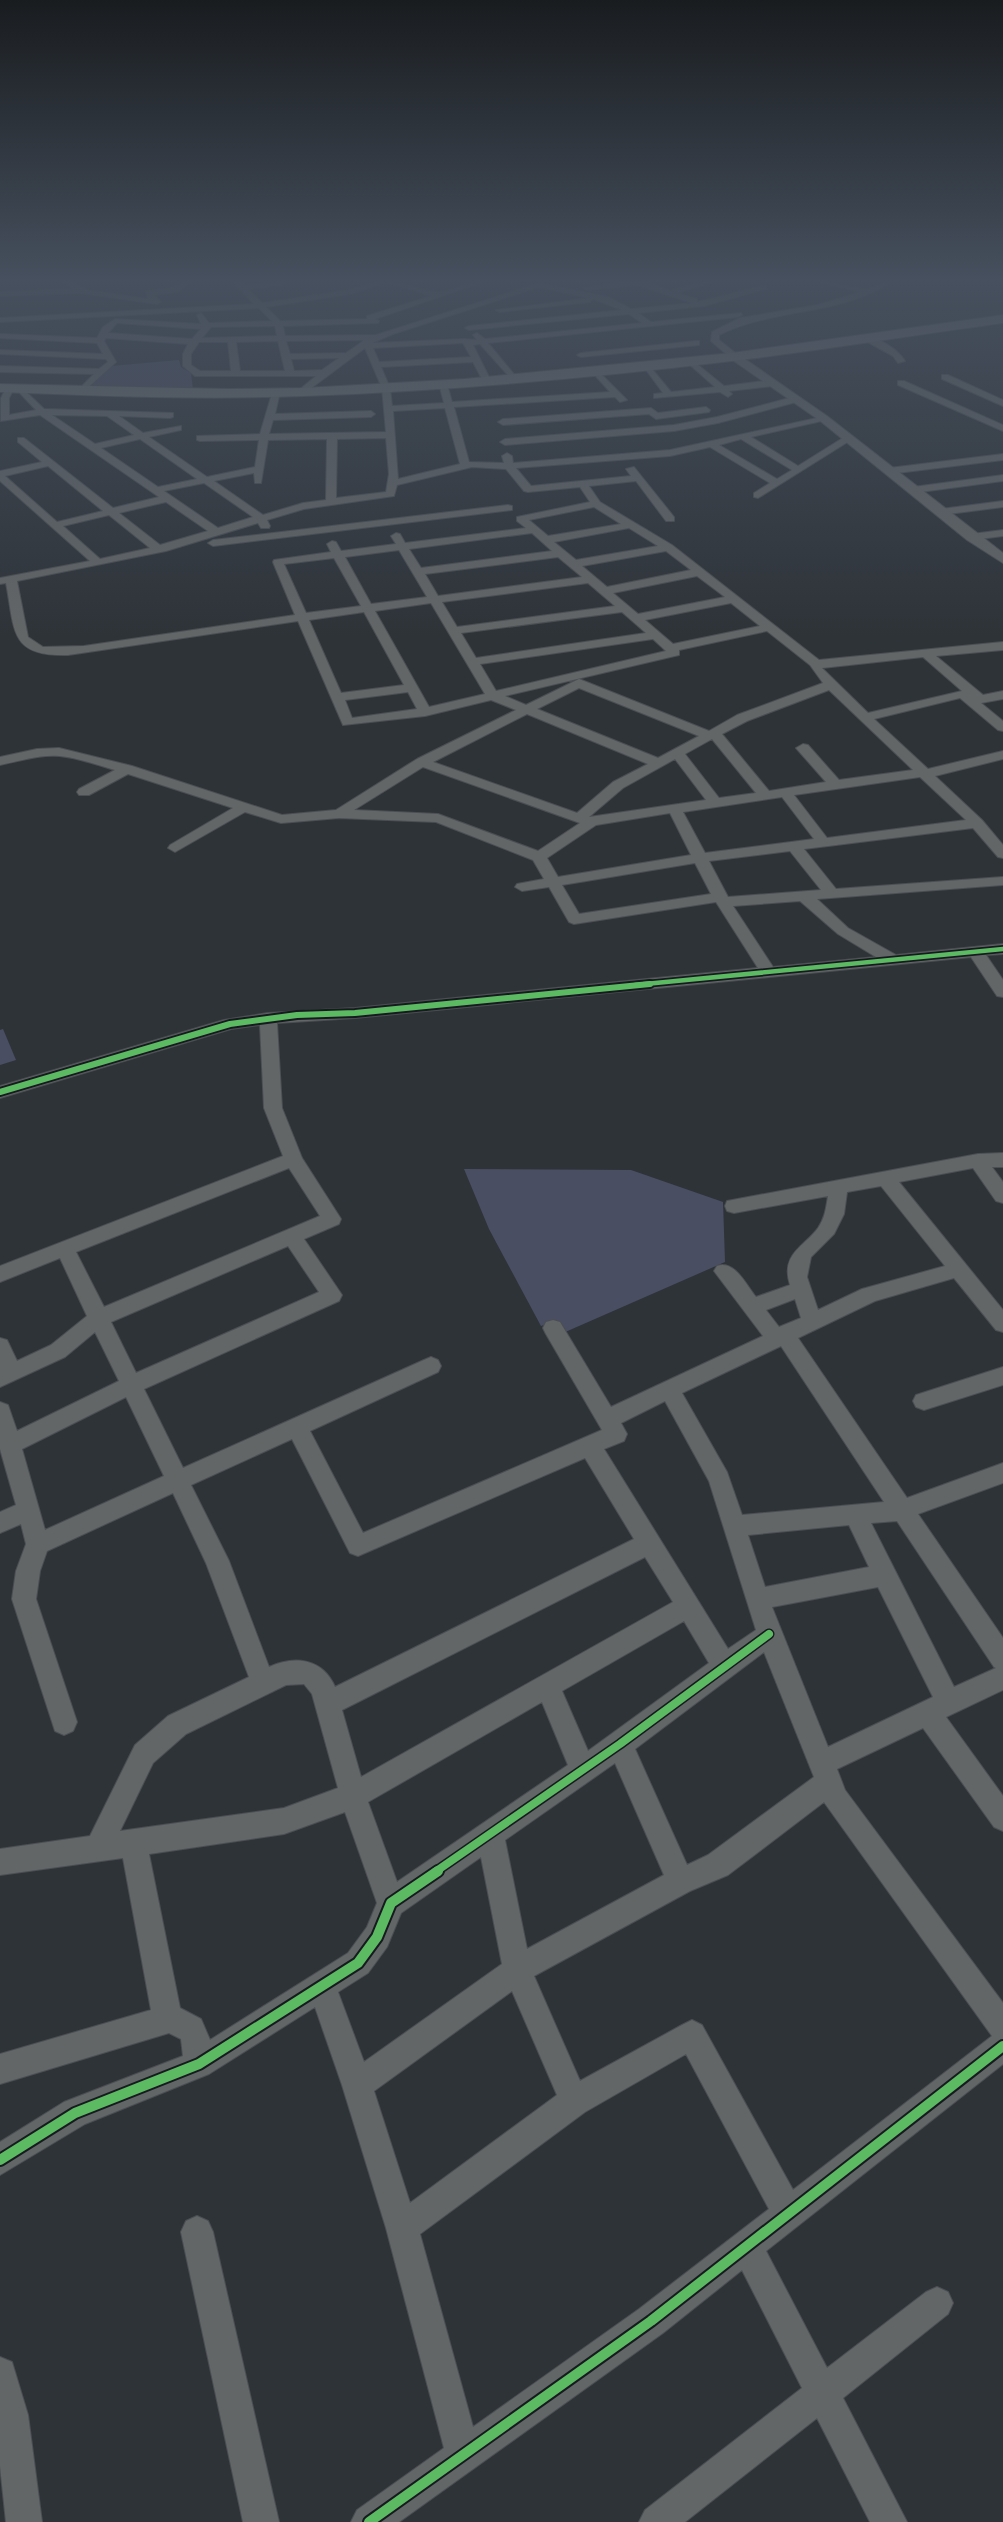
<svg xmlns="http://www.w3.org/2000/svg" width="1003" height="2522" viewBox="0 0 1003 2522" font-family="Spectral,serif">
	<style>
		.green { fill: #4a4e63 }
		.lines { fill: none; stroke-linecap: round; stroke-linejoin: round }
		.minor-casing { stroke: #4b4f53; stroke-width: 2 }
		.tertiary-casing { stroke: #4b4f53; stroke-width: 2 }
		.primary-casing { stroke: #4b4f53; stroke-width: 2 }
		.minor { fill: #636667; fill-rule: evenodd }
		.tertiary { fill: #636667; fill-rule: evenodd }
		.primary { fill: #6d7072; fill-rule: evenodd }
		.cycleway-far3-casing { stroke: #171b1f; stroke-width: 8 }
		.cycleway-far2-casing { stroke: #171b1f; stroke-width: 10 }
		.cycleway-far1-casing { stroke: #171b1f; stroke-width: 11 }
		.cycleway-casing { stroke: #171b1f; stroke-width: 14 }
		.cycleway-far3 { stroke: #5cba63; stroke-width: 4.5 }
		.cycleway-far2 { stroke: #5cba63; stroke-width: 6 }
		.cycleway-far1 { stroke: #5cba63; stroke-width: 8 }
		.cycleway { stroke: #5cba63; stroke-width: 10 }
	</style>
	<rect width="100%" height="100%" fill="#2e3338"/>
	<g class="green">
		<polygon points="179,360 181,367 191,373 193,390 89,388 111,366"/>
		<polygon points="3,1029 16,1060 0,1065 0,1030"/>
		<polygon points="464,1169 631,1170 723,1202 725,1262 563,1333 555,1321 541,1326 489,1229"/>
	</g>
	<g class="lines">
		<defs>
			<g id="minor">
				<polygon points="62,282 72,282 87,290 148,299 146,291 173,288 181,282 190,282 178,292 154,295 161,302 157,304 80,293 0,296 0,292 73,289"/>
				<path d="M 233,282 L 241,282 L 244,285 L 284,282 L 281,285 L 248,289 L 262,303 L 349,290 L 375,282 L 387,282 L 350,294 L 266,307 L 280,321 L 367,319 L 367,316 L 431,296 L 388,282 C 404,282 429,294 440,292 C 456,290 468,282 483,282 L 375,319 L 379,321 L 378,323 L 283,326 L 285,336 L 376,335 L 539,283 L 608,297 L 631,309 L 692,303 L 637,285 L 587,290 L 583,288 L 619,282 L 648,282 L 670,291 L 700,282 L 713,282 L 677,293 L 697,299 L 697,302 L 766,285 L 766,289 L 704,306 L 638,313 L 651,322 L 741,313 L 742,315 L 738,317 L 488,343 L 518,379 L 514,382 L 480,344 L 473,345 L 491,381 L 487,384 L 483,381 L 473,362 L 381,367 L 390,388 L 392,406 L 444,403 L 439,384 L 443,381 L 447,384 L 452,402 L 610,392 L 592,372 L 596,369 L 627,400 L 620,402 L 615,397 L 454,407 L 469,462 L 504,463 L 502,456 L 507,453 L 512,456 L 513,463 L 670,450 L 826,416 L 826,420 L 751,437 L 798,466 L 846,436 L 854,438 L 758,498 L 754,497 L 754,493 L 770,483 L 710,447 L 670,456 L 516,468 L 531,486 L 631,476 L 626,469 L 634,467 L 674,517 L 674,521 L 666,521 L 636,481 L 589,486 L 600,502 L 672,545 L 819,660 L 1003,642 L 1003,650 L 936,656 L 983,695 L 1003,691 L 1003,699 L 981,703 L 1003,721 L 1003,731 L 998,730 L 960,698 L 874,719 L 928,769 L 1003,751 L 1003,759 L 935,776 L 982,820 L 1003,845 L 1003,858 L 998,857 L 973,828 L 804,849 L 836,889 L 1003,877 L 1003,885 L 817,899 L 848,928 L 896,955 L 1003,944 L 1003,954 L 986,955 L 1003,980 L 1003,997 L 997,996 L 971,957 L 355,1018 L 277,1023 L 282,1108 L 302,1158 L 341,1219 L 339,1224 L 304,1239 L 342,1295 L 339,1301 L 144,1389 L 183,1468 L 424,1360 L 431,1357 L 438,1360 L 441,1366 L 438,1372 L 310,1431 L 363,1533 L 602,1430 L 546,1334 L 543,1328 L 546,1322 L 553,1320 L 560,1322 L 611,1407 L 763,1336 L 714,1271 L 717,1266 C 735,1260 746,1285 756,1297 L 790,1285 C 780,1254 804,1247 818,1228 C 825,1218 826,1208 828,1196 L 734,1213 L 727,1211 L 725,1206 L 727,1201 L 978,1154 L 1003,1153 L 1003,1167 L 992,1167 L 1003,1182 L 1003,1203 L 996,1201 L 973,1168 L 899,1182 L 1003,1310 L 1003,1332 L 996,1330 L 954,1278 L 875,1301 L 798,1338 L 907,1498 L 1003,1463 L 1003,1483 L 918,1514 L 1003,1638 L 1003,1690 L 946,1717 L 1003,1796 L 1003,1831 L 994,1827 L 923,1728 L 837,1769 L 845,1790 L 1003,2003 L 1003,2064 L 766,2251 L 827,2368 L 926,2292 L 937,2287 L 948,2292 L 953,2303 L 948,2314 L 843,2398 L 907,2522 L 870,2522 L 817,2418 L 685,2522 L 639,2522 L 645,2510 L 802,2388 L 742,2270 L 663,2333 L 399,2522 L 351,2522 L 357,2510 L 444,2448 L 386,2228 L 342,2085 L 315,2007 L 209,2074 L 85,2124 L 0,2175 L 0,2142 L 64,2102 L 183,2056 L 181,2039 L 169,2033 L 0,2084 L 0,2054 L 151,2010 L 123,1858 L 0,1875 L 0,1849 L 90,1836 L 135,1745 L 168,1716 L 249,1677 L 206,1563 L 173,1493 L 47,1551 L 40,1571 L 36,1599 L 77,1722 L 73,1731 L 64,1735 L 55,1731 L 12,1599 L 16,1571 L 26,1544 L 21,1524 L 0,1533 L 0,1512 L 16,1505 L 0,1449 L 0,1402 L 8,1405 L 17,1431 L 119,1381 L 95,1332 L 65,1357 L 0,1387 L 0,1338 L 7,1340 L 17,1361 L 51,1345 L 87,1316 L 60,1258 L 0,1282 L 0,1266 L 283,1156 L 264,1108 L 260,1025 L 231,1029 L 0,1098 L 0,1086 L 224,1020 L 268,1013 L 355,1008 L 758,968 L 716,902 L 574,924 L 569,922 L 549,887 L 522,891 L 515,887 L 517,884 L 544,879 L 533,860 L 436,822 L 339,818 L 281,823 L 245,812 L 175,852 L 168,848 L 170,845 L 233,808 L 128,774 L 89,795 L 79,795 L 77,792 L 79,789 L 115,770 C 97,765 79,758 60,756 C 40,754 20,761 0,765 L 0,757 L 37,749 L 59,748 L 132,766 L 282,815 L 336,810 L 417,759 L 516,710 L 491,700 L 425,716 L 343,725 L 298,621 L 68,655 C 9,657 15,630 6,583 L 0,584 L 0,578 L 90,561 L 0,481 L 0,471 L 42,462 L 18,442 L 18,438 L 24,438 L 113,508 L 159,497 L 40,415 L 1,421 L 1,398 L 7,386 L 14,388 L 9,398 L 9,415 L 36,410 L 15,388 L 19,385 L 44,409 L 173,413 L 173,417 L 170,418 L 119,416 L 143,433 L 181,426 L 181,430 L 149,437 L 207,477 L 255,467 L 259,440 L 200,441 L 197,440 L 197,436 L 260,434 L 273,390 L 280,392 L 275,414 L 371,411 L 375,414 L 371,417 L 273,420 L 269,434 L 386,432 L 382,388 L 365,348 L 302,395 L 299,394 L 299,390 L 316,376 L 195,376 L 183,366 L 183,354 L 188,344 L 106,338 L 104,341 L 116,362 L 81,394 L 77,391 L 94,374 L 0,372 L 0,366 L 99,369 L 108,362 L 106,359 L 0,354 L 0,350 L 103,354 L 97,343 L 0,338 L 0,334 L 97,338 L 103,327 L 115,319 L 201,324 L 197,315 L 201,313 L 209,323 L 272,321 L 259,308 L 0,322 L 0,318 L 254,304 ZM 539,287 L 589,298 L 496,310 L 500,312 L 590,302 L 593,299 L 622,310 L 469,326 L 465,328 L 469,330 L 629,314 L 642,323 L 485,339 L 477,333 L 473,335 L 477,340 L 464,339 L 372,343 L 393,334 ZM 117,323 L 201,329 L 192,339 L 108,333 ZM 275,326 L 277,336 L 202,338 L 211,327 ZM 363,340 L 362,342 L 346,353 L 290,354 L 286,341 ZM 278,341 L 285,371 L 240,371 L 236,342 ZM 199,342 L 228,342 L 231,371 L 200,371 L 191,365 L 191,354 ZM 463,343 L 471,357 L 379,362 L 373,348 ZM 339,358 L 322,370 L 294,371 L 291,359 ZM 445,408 L 460,464 L 398,479 L 393,411 ZM 52,415 L 107,416 L 134,435 L 95,444 ZM 386,438 L 389,474 L 386,492 L 336,498 L 337,439 ZM 140,439 L 197,479 L 158,487 L 101,448 ZM 327,439 L 326,500 L 303,503 L 263,515 L 214,481 L 254,473 L 255,483 L 261,483 L 268,440 ZM 741,439 L 792,470 L 777,479 L 719,445 ZM 48,466 L 103,511 L 57,522 L 5,476 ZM 472,467 L 506,469 L 524,491 L 528,492 L 580,487 L 590,502 L 517,517 L 517,521 L 526,528 L 405,543 L 400,534 L 396,533 L 391,536 L 396,544 L 341,551 L 336,542 L 332,541 L 327,544 L 331,552 L 274,560 L 273,562 L 295,615 L 84,646 L 43,647 L 28,637 L 17,581 L 166,551 L 258,523 L 261,528 L 269,528 L 270,526 L 267,520 L 304,509 L 394,496 L 397,485 ZM 204,483 L 253,517 L 218,528 L 164,491 ZM 166,502 L 208,531 L 160,545 L 119,513 ZM 594,507 L 621,524 L 548,536 L 529,520 ZM 109,515 L 150,548 L 100,559 L 63,526 ZM 629,528 L 658,546 L 576,560 L 554,542 ZM 532,533 L 552,551 L 421,568 L 409,549 ZM 399,550 L 427,597 L 371,604 L 345,557 ZM 666,551 L 691,570 L 607,587 L 582,566 ZM 558,557 L 582,577 L 438,596 L 425,574 ZM 334,558 L 361,606 L 306,613 L 284,564 ZM 697,576 L 725,597 L 638,614 L 613,593 ZM 588,583 L 615,606 L 457,627 L 442,602 ZM 431,603 L 485,694 L 429,707 L 375,611 ZM 731,603 L 760,626 L 673,644 L 645,620 ZM 364,612 L 404,685 L 341,693 L 309,620 ZM 622,612 L 646,633 L 476,658 L 461,633 ZM 767,631 L 810,665 L 823,683 L 737,715 L 709,731 L 579,679 L 526,705 L 505,696 L 679,655 L 679,650 ZM 653,639 L 666,651 L 496,691 L 480,664 ZM 923,657 L 962,691 L 868,713 L 822,668 ZM 579,688 L 699,736 L 658,758 L 537,709 ZM 829,690 L 913,770 L 839,780 L 808,745 L 803,744 L 796,748 L 826,782 L 769,791 L 722,734 L 747,721 ZM 408,692 L 417,709 L 352,718 L 345,700 ZM 527,714 L 648,764 L 613,782 L 577,813 L 433,762 ZM 712,739 L 756,793 L 719,798 L 685,754 ZM 675,759 L 706,800 L 589,817 L 623,788 ZM 423,767 L 580,823 L 538,851 L 438,814 L 354,810 ZM 920,777 L 966,820 L 827,838 L 794,795 ZM 782,797 L 814,839 L 705,853 L 683,812 ZM 670,813 L 691,855 L 558,877 L 547,858 L 596,825 ZM 790,851 L 821,890 L 728,897 L 709,861 ZM 695,863 L 711,894 L 579,914 L 562,885 ZM 800,901 L 838,934 L 876,957 L 773,967 L 733,906 ZM 289,1168 L 320,1216 L 104,1307 L 76,1252 ZM 881,1186 L 945,1266 L 862,1289 L 818,1310 L 807,1277 L 811,1257 L 834,1234 L 844,1214 L 847,1192 ZM 288,1246 L 319,1292 L 136,1373 L 111,1322 ZM 795,1299 L 801,1318 L 779,1327 L 766,1310 ZM 781,1346 L 884,1502 L 742,1515 L 727,1472 L 682,1393 ZM 126,1397 L 164,1476 L 45,1530 L 22,1449 ZM 665,1401 L 709,1481 L 756,1630 L 728,1649 L 604,1449 L 624,1441 L 627,1434 L 621,1423 ZM 292,1439 L 350,1553 L 358,1556 L 585,1458 L 634,1539 L 335,1687 C 323,1659 295,1655 269,1667 L 229,1561 L 191,1485 ZM 897,1521 L 994,1667 L 996,1668 L 954,1687 L 871,1523 ZM 849,1525 L 869,1567 L 765,1587 L 748,1535 ZM 645,1557 L 673,1602 L 361,1777 L 342,1710 ZM 878,1587 L 933,1697 L 828,1747 L 772,1607 ZM 684,1621 L 709,1663 L 588,1751 L 562,1691 ZM 764,1652 L 814,1777 L 708,1855 L 687,1865 L 635,1749 ZM 304,1684 L 312,1694 L 338,1788 L 284,1808 L 120,1831 L 153,1763 L 186,1734 L 286,1685 ZM 542,1702 L 568,1765 L 397,1882 L 368,1802 ZM 615,1763 L 664,1875 L 527,1949 L 505,1840 ZM 824,1802 L 992,2036 L 793,2190 L 702,2025 L 692,2020 L 682,2025 L 580,2081 L 534,1976 L 690,1891 L 728,1875 ZM 345,1812 L 377,1903 L 367,1927 L 348,1953 L 210,2040 L 201,2019 L 180,2008 L 149,1854 L 284,1834 ZM 481,1857 L 502,1964 L 364,2062 L 338,1992 L 368,1973 L 387,1947 L 401,1913 ZM 512,1991 L 557,2095 L 410,2203 L 374,2091 ZM 686,2054 L 769,2209 L 639,2309 L 473,2427 L 420,2234 L 585,2112 Z"/>
				<path d="M 820,282 C 833,282 860,290 868,289 C 877,287 882,282 891,282 C 840,316 772,308 719,335 L 719,340 L 738,355 L 738,359 L 732,359 L 711,341 L 712,332 L 740,318 L 817,305 L 860,292 Z"/>
				<path d="M 864,336 C 878,336 898,350 905,361 L 898,363 L 893,356 L 864,340 Z"/>
				<polygon points="696,341 699,341 699,345 581,357 577,355 581,353"/>
				<polygon points="692,360 724,386 773,380 777,383 773,386 729,391 732,394 728,397 720,392 654,398 654,394 663,393 644,367 648,364 671,392 715,387 689,364 688,362"/>
				<polygon points="942,375 948,375 1003,400 1003,406 942,379"/>
				<polygon points="898,381 904,381 1003,425 1003,431 898,385"/>
				<polygon points="797,396 801,399 800,401 718,423 674,431 505,445 500,442 505,439 674,425 717,417"/>
				<polygon points="706,407 710,410 709,412 656,419 649,414 503,425 498,422 503,419 651,408 658,413"/>
				<polygon points="1003,454 1003,460 889,474 884,471 889,468"/>
				<polygon points="1003,475 1003,481 913,493 908,490 913,487"/>
				<polygon points="1003,501 1003,507 941,515 936,512 941,509"/>
				<polygon points="508,505 512,506 512,510 213,546 208,543 213,540"/>
				<polygon points="1003,530 1003,536 972,540 967,537 972,534"/>
				<polygon points="1003,1367 1003,1385 924,1410 916,1407 913,1401 916,1395"/>
				<polygon points="197,2216 208,2221 213,2232 279,2522 243,2522 181,2232 186,2221"/>
				<polygon points="0,2357 12,2362 28,2415 42,2522 6,2522 0,2466"/>
			</g>
			<polygon id="tertiary" points="731,355 739,355 827,416 1003,553 1003,563 967,540 819,420 731,359"/>
			<path id="primary" d="M 1003,315 L 1003,323 C 913,335 823,350 732,361 C 590,378 447,391 304,396 C 202,400 101,396 0,392 L 0,384 L 228,389 L 304,388 L 465,379 L 732,353 Z"/>
		</defs>
		<use href="#minor" class="minor-casing"/>
		<use href="#tertiary" class="tertiary-casing"/>
		<use href="#primary" class="primary-casing"/>
		<use href="#minor" class="minor"/>
		<use href="#tertiary" class="tertiary"/>
		<use href="#primary" class="primary"/>
		<defs>
			<polyline id="cycleway-far3" points="635,985 1003,949"/>
			<polyline id="cycleway-far2" points="0,1092 230,1024 297,1015 355,1013 650,984"/>
			<polyline id="cycleway-far1" points="435,1872 620,1744 769,1634"/>
			<g id="cycleway">
				<polyline points="0,2160 75,2113 199,2064 358,1963 377,1937 391,1903 438,1871"/>
				<polyline points="369,2522 651,2321 1003,2046"/>
			</g>
		</defs>
		<use href="#cycleway-far3" class="cycleway-far3-casing"/>
		<use href="#cycleway-far2" class="cycleway-far2-casing"/>
		<use href="#cycleway-far1" class="cycleway-far1-casing"/>
		<use href="#cycleway" class="cycleway-casing"/>
		<use href="#cycleway-far3" class="cycleway-far3"/>
		<use href="#cycleway-far2" class="cycleway-far2"/>
		<use href="#cycleway-far1" class="cycleway-far1"/>
		<use href="#cycleway" class="cycleway"/>
	</g>
	<linearGradient id="sky" x2="0" y2="1"><stop stop-color="#191c1f"/><stop offset="0.44" stop-color="#46505e"/><stop offset="1" stop-color="#46505e" stop-opacity="0"/></linearGradient>
	<rect width="1003" height="636" fill="url(#sky)"/>
</svg>
